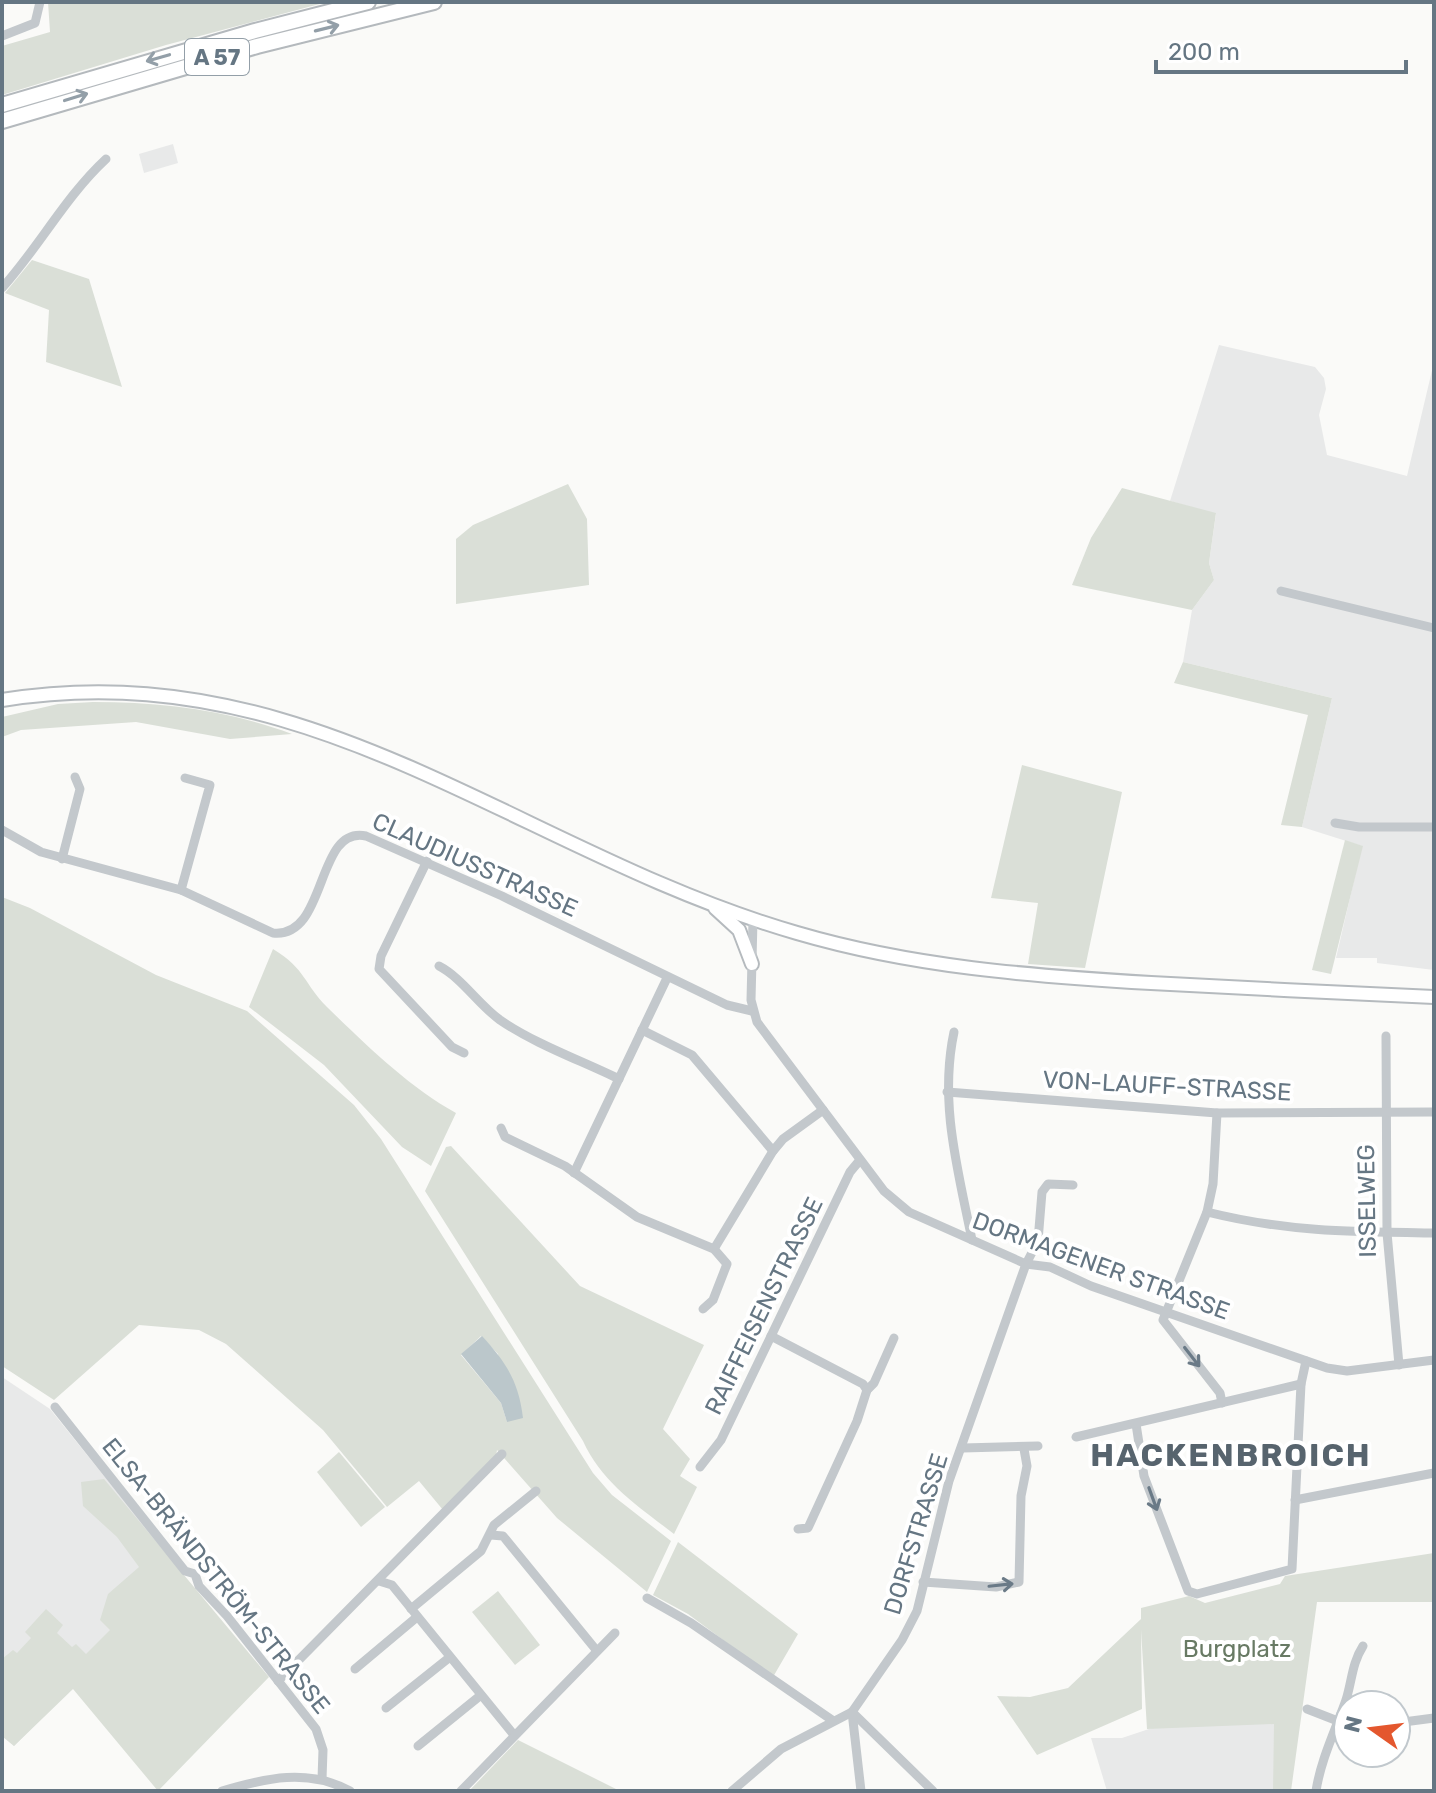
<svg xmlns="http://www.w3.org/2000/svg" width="1436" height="1793" viewBox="0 0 1436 1793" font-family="Rubik,sans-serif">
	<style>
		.built { fill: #e8e9e9 }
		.green { fill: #dadfd7; fill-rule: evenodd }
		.water { fill: #bbc7cb }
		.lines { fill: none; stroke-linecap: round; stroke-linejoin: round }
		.major-casing { stroke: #b5babe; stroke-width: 16 }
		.highway-casing { stroke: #b4b9bd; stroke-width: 18 }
		.minor { stroke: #c3c8cc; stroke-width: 9 }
		.major { stroke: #fff; stroke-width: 12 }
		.highway { stroke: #fff; stroke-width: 14 }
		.oneway { stroke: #939fa8 }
		.oneway2 { stroke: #6a7a87 }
		.labels { text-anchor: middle; stroke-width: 8; stroke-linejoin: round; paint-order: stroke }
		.shield { fill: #fff; stroke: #939fa8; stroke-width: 2 }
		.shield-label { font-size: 22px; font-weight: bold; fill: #657683 }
		.street-label { font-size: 24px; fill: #657683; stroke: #fff }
		.park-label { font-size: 24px; fill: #687a64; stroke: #fff }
		.district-label { font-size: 32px; font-weight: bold; letter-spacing: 2px; fill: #57646e; stroke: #fff }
	</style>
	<rect width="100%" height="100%" fill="#fafaf8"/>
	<g class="built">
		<polygon points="173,144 178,163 144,173 139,154"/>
		<polygon points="1219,345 1315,367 1324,378 1326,389 1319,415 1327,455 1407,476 1434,362 1434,970 1377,963 1377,958 1336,958 1362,846 1302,827 1332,698 1183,662 1192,610 1214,580 1209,563 1216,514 1170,501"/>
		<polygon points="2,1377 50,1409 183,1574 14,1746 2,1736"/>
		<polygon points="1279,1716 1276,1791 1107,1791 1091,1738 1122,1738 1152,1728"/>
	</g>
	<g class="green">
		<polygon points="48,2 327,2 166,45 2,95 2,46 50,32"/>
		<polygon points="32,260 89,279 122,387 46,362 49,310 5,293"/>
		<polygon points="568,484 587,519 589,585 456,604 456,539 473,525"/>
		<polygon points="1122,488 1216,513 1209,563 1214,580 1192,610 1072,585 1091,538"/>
		<polygon points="1183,662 1332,698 1302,827 1281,825 1308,715 1174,683"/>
		<path d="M 93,702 C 162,702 227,710 292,734 L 230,739 L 136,722 L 21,730 L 2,737 L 2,717 L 58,704 Z"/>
		<polygon points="1022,765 1122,792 1085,968 1028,964 1038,903 991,898"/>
		<polygon points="1345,840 1363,846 1331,974 1312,970"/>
		<path d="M 2,897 L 30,908 L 156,975 L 247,1011 L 354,1105 L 381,1139 L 593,1473 L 612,1495 L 671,1541 L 647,1592 L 557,1518 L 497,1450 L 496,1456 L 443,1510 L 419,1481 L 387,1507 L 323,1430 L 226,1344 L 199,1330 L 139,1325 L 54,1400 L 2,1366 ZM 481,1336 L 498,1354 L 507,1422 L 501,1403 L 461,1355 Z"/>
		<path d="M 273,949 C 306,969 304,984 327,1007 C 366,1045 409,1087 456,1113 L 431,1166 L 402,1147 L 324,1065 L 249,1007 Z"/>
		<path d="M 451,1146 L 580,1286 L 704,1345 L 663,1429 L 690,1459 L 680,1476 L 697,1487 L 674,1534 C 638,1506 602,1483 583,1441 L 425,1191 L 446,1147 Z"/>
		<polygon points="339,1452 385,1507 361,1527 317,1472"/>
		<polygon points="104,1479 269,1677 158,1791 73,1689 14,1746 2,1736 2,1659 13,1650 17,1653 31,1638 25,1632 46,1609 63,1625 57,1633 72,1647 76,1644 86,1654 110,1630 100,1620 108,1594 139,1567 117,1537 83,1506 81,1482"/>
		<polygon points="678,1542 798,1634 773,1677 688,1614 653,1595"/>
		<polygon points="1434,1553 1434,1602 1317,1602 1291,1791 1273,1791 1274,1724 1147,1729 1141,1630 1142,1709 1037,1755 997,1696 1030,1697 1068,1688 1141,1619 1141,1608 1189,1596 1205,1603 1280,1584 1285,1576"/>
		<polygon points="498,1591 540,1645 515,1665 472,1612"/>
		<polygon points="518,1740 620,1791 469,1791"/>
	</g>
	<path class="water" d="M 482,1336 C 506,1362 519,1382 523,1418 L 507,1422 L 501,1403 L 461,1354 Z"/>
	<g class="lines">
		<defs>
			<g id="major">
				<path d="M 2,700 C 311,650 519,853 797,933 C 913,967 1031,976 1151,983 C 1245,988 1340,993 1434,997"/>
				<polyline points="715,908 739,930 752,964"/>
			</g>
			<g id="highway">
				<polyline points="2,105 255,31 368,2"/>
				<polyline points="2,121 257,46 434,2"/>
			</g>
		</defs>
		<use href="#major" class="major-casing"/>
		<use href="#highway" class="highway-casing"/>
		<g class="minor">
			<polyline points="2,36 35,23 40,2"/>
			<path d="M 2,288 C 39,247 66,196 106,159"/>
			<polyline points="1281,591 1434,628"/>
			<polyline points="1335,823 1359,827 1434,827"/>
			<path d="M 2,830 L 41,852 L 181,890 L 273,933 C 328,939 315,825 366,836 L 502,896 L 727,1005 L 752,1011"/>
			<polyline points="62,859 80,789 75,777"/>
			<polyline points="427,861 381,956 379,969 452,1047 464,1053"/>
			<polyline points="181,890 210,785 185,778"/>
			<polyline points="753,920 751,1000 757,1022 884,1191 909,1212 1026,1264 1050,1267 1091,1286 1327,1368 1347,1371 1434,1360"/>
			<path d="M 439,966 C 462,978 478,1004 500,1020 C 535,1044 580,1060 619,1079"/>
			<polyline points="642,1030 692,1055 773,1151"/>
			<path d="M 954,1032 C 939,1103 958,1170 972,1240"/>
			<polyline points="1386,1036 1387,1233 1399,1365"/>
			<polyline points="947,1092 1217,1113 1434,1112"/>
			<polyline points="1217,1113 1213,1184 1207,1212 1163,1320 1220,1393 1222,1403"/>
			<polyline points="501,1128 505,1137 565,1166 637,1217 714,1249 727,1264 713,1300 703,1309"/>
			<polyline points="574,1173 667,978"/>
			<path d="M 1207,1212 C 1287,1232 1352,1232 1434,1233"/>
			<polyline points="714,1249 773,1151 783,1139 823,1110"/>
			<polyline points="771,1336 863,1384 867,1390 857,1421 808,1528 798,1529"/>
			<polyline points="867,1390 874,1383 894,1338"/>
			<polyline points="55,1407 185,1571 195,1574 199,1586 227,1616 316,1729 323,1750 322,1779"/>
			<polyline points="1136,1424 1144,1476 1188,1591 1197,1594 1292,1569 1301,1384 1306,1361"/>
			<polyline points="1076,1437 1301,1384"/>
			<polyline points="963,1448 1038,1446"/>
			<polyline points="700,1467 721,1440 850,1172 860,1160"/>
			<polyline points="1295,1500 1434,1473"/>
			<polyline points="491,1535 503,1536 597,1651"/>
			<polyline points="379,1581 392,1585 514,1735"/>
			<polyline points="923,1582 996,1587 1019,1582 1021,1496 1027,1466 1024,1449"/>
			<polyline points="647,1598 691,1623 832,1720"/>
			<polyline points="411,1609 481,1551 494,1525 536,1491"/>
			<polyline points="355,1669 417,1617"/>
			<polyline points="278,1681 502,1454"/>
			<polyline points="386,1708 450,1657"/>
			<polyline points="1307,1709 1348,1725"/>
			<polyline points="852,1712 933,1791"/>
			<polyline points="852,1712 861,1791"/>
			<polyline points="1396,1723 1434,1718"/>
			<polyline points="418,1746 481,1695"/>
			<path d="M 222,1791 C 266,1778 308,1768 350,1791"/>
			<polyline points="461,1791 615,1633"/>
			<polyline points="732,1791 781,1749 852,1712 902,1640 917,1611 949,1481 1026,1264 1038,1241 1042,1192 1048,1184 1073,1185"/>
			<path d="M 1316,1791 C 1321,1759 1335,1731 1346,1700 C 1352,1681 1352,1663 1363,1646"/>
		</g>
		<use href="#major" class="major"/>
		<use href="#highway" class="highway"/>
	</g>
	<defs><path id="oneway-shaft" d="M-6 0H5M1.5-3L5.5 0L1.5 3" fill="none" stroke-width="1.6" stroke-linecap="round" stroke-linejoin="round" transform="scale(2)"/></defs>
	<g class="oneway">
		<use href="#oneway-shaft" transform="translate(327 28) rotate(-14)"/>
		<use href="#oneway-shaft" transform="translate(158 58) rotate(164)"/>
		<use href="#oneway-shaft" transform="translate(76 97) rotate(-17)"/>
	</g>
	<g class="oneway2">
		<use href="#oneway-shaft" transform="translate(1192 1357) rotate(52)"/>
		<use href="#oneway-shaft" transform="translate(1153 1499) rotate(70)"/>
		<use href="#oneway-shaft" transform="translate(1001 1585) rotate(-6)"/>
	</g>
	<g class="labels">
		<rect class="shield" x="185" y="39" width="64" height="36" rx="6"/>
		<g class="shield-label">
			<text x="217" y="65">A 57</text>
		</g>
		<g class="street-label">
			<text transform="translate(475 865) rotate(24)" y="8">CLAUDIUSSTRASSE</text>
			<text transform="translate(1167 1086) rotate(3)" y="8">VON-LAUFF-STRASSE</text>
			<text transform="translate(1367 1201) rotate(-91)" y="8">ISSELWEG</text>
			<text transform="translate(1101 1266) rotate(20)" y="8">DORMAGENER STRASSE</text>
			<text transform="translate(764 1306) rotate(-64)" y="8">RAIFFEISENSTRASSE</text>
			<text transform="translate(916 1534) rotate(-73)" y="8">DORFSTRASSE</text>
			<text transform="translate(216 1576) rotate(51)" y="8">ELSA-BRÄNDSTRÖM-STRASSE</text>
		</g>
		<g class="park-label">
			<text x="1237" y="1657">Burgplatz</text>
		</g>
		<g class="district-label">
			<text x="1231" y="1466">HACKENBROICH</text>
		</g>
	</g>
	<rect width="1436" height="1793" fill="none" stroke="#657683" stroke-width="8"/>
	<g transform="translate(1372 1729) rotate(284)"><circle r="38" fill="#ffffff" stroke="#c1c8cd" stroke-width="2"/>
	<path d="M0-6L14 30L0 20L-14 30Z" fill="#e4572e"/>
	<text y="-12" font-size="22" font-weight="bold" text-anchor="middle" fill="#657683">N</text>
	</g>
	<path d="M1156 60v12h250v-12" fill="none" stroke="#657683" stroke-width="4"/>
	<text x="1168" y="60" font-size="24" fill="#657683" stroke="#ffffff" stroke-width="6" paint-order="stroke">200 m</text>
</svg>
